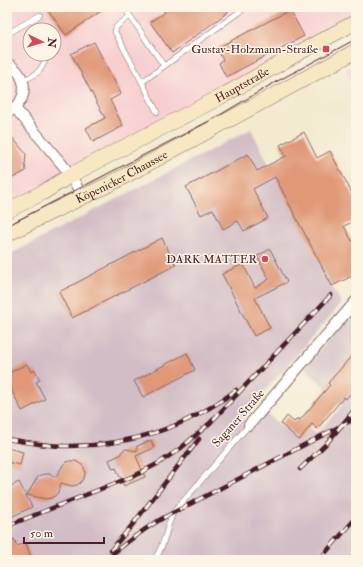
<svg xmlns="http://www.w3.org/2000/svg" width="363" height="567" viewBox="0 0 363 567" font-family="'IM FELL Double Pica',serif">
	<style>
		.built { fill: #f7cfd1; fill-rule: evenodd }
		.industrial { fill: #d2bdc6 }
		.building { fill: #e09877 }
		.lines { fill: none; stroke-linecap: round; stroke-linejoin: round }
		.service-casing { stroke: #856665; stroke-width: 6 }
		.minor-casing { stroke: #856665; stroke-width: 12 }
		.secondary-casing { stroke: #856665; stroke-width: 16 }
		.service { stroke: #fff; stroke-width: 5 }
		.minor { stroke: #fff; stroke-width: 10 }
		.secondary { stroke: #f7e8c3; stroke-width: 15 }
		.tram { stroke: #4a1f2b; stroke-width: 1 }
		.rail-casing { stroke: #4a1f2b; stroke-width: 4.5 }
		.rail { stroke: #fcf5e5; stroke-width: 3; stroke-dasharray: 9; stroke-linecap: butt }
		.poi-dot { fill: #d1495b; stroke: #fcf5e5; stroke-width: 1.5 }
		.labels { text-anchor: middle; stroke-width: 3; stroke-linejoin: round; paint-order: stroke }
		.poi-label { font-size: 12px; fill: #4a1f2b; stroke: #fcf5e5; text-anchor: end }
		.street-label { font-size: 12px; fill: #4a1f2b; stroke: #fcf5e5 }
	</style>
	<rect width="100%" height="100%" fill="#fcf5e5"/>
	<filter id="ink" filterUnits="userSpaceOnUse"><feTurbulence type="fractalNoise" baseFrequency=".025" numOctaves="2"/><feDisplacementMap in="SourceGraphic" scale="8" xChannelSelector="R" yChannelSelector="G"/><feConvolveMatrix kernelMatrix="1 2 1 2 8 2 1 2 1" color-interpolation-filters="sRGB"/></filter>
	<filter id="wash" filterUnits="userSpaceOnUse"><feTurbulence type="fractalNoise" baseFrequency=".012" numOctaves="4" result="noise"/><feDisplacementMap in="SourceGraphic" scale="16" xChannelSelector="R" yChannelSelector="G"/><feGaussianBlur stdDeviation="0.9" result="paint"/><feColorMatrix in="noise" values="0 0 0 0 0 0 0 0 0 0 0 0 0 0 0 0 0 1.4 0 .05"/><feComposite in="paint" operator="in"/></filter>
	<g filter="url(#wash)">
		<rect width="100%" height="100%" fill="#f3ead0"/>
		<g class="built">
			<path d="M 7,7 L 356,7 L 356,22 L 7,211 ZM 30,30 L 54,30 L 54,54 L 30,54 Z"/>
			<polygon points="356,63 356,91 345,69"/>
		</g>
		<polygon class="industrial" points="251,129 276,179 330,283 342,303 241,418 253,428 266,413 299,440 309,429 316,434 343,405 305,368 356,308 356,560 7,560 7,256"/>
		<g id="blocks">
			<g class="building">
				<polygon points="46,7 107,7 66,35"/>
				<polygon points="162,7 224,7 228,12 172,53 150,22 165,12"/>
				<polygon points="290,10 304,36 226,77 219,63 223,60 217,48"/>
				<polygon points="94,42 121,94 110,100 123,126 93,142 86,128 105,118 71,54"/>
				<polygon points="7,131 26,154 25,165 26,171 7,181"/>
				<polygon points="304,132 317,158 330,151 356,201 356,220 344,226 352,241 356,239 356,274 332,286 275,177 253,189 268,218 244,231 238,221 223,229 213,209 201,215 186,187 248,154 257,171 286,156 280,145"/>
				<polygon points="162,238 176,265 72,318 59,292"/>
				<polygon points="270,249 287,282 255,298 270,328 254,336 222,274 243,264 255,288 269,279 257,256"/>
				<polygon points="356,351 356,387 346,399 344,397 317,429 312,424 299,440 281,424 287,416 294,422 298,418 300,420 330,385 328,383"/>
				<polygon points="187,353 195,370 143,397 134,381"/>
				<polygon points="27,364 31,372 35,370 40,380 36,382 45,399 22,411 7,381 7,374"/>
				<polygon points="151,440 154,448 136,456 145,477 124,486 116,468 113,469 109,460 120,455 122,451 126,449 137,451 137,446"/>
				<polygon points="7,448 23,452 20,465 7,462"/>
				<polygon points="70,461 75,461 79,463 83,466 85,470 85,475 83,479 80,483 77,485 72,486 61,483 58,492 55,496 51,498 46,499 27,495 37,478 40,475 45,474 49,474 56,477 63,465 66,462"/>
				<polygon points="19,482 32,507 7,519 7,488"/>
				<polygon points="14,539 17,546 26,543 32,560 7,560 7,541"/>
			</g>
		</g>
	</g>
	<g filter="url(#ink)">
		<use href="#blocks" fill-opacity="0" stroke="#856665" stroke-width="1"/>
		<g class="lines">
			<defs>
				<g id="service">
					<polyline points="124,7 164,66"/>
					<polyline points="130,16 116,27 115,32 142,82"/>
					<polyline points="7,34 40,15"/>
					<path d="M 23,80 C 40,74 41,70 48,54"/>
					<polyline points="157,112 142,82 164,66 246,7"/>
					<path d="M 154,560 C 165,546 166,528 173,513 L 249,425"/>
				</g>
				<g id="minor">
					<path d="M 7,63 C 29,75 30,101 7,113"/>
					<polyline points="15,108 71,175 82,197"/>
					<polyline points="249,425 356,301"/>
				</g>
				<g id="secondary">
					<path id="s1" d="M 7,211 L 42,193 L 71,175 L 224,95 L 302,51 L 356,22"/>
					<path id="s2" d="M 7,234 L 53,211 L 110,184 L 356,51"/>
				</g>
			</defs>
			<use href="#service" class="service-casing"/>
			<use href="#minor" class="minor-casing"/>
			<use href="#secondary" class="secondary-casing"/>
			<use href="#service" class="service"/>
			<use href="#minor" class="minor"/>
			<use href="#secondary" class="secondary"/>
			<polyline class="tram" points="7,226 215,118 272,84 356,39"/>
			<defs>
				<g id="rail">
					<path d="M 7,439 C 26,442 45,446 65,446 C 126,447 187,428 236,390"/>
					<polyline points="300,469 326,444 356,408"/>
					<polyline points="7,526 136,475 159,463 181,448 210,423 331,295"/>
					<polyline points="111,550 133,524 199,439"/>
					<path d="M 105,560 C 123,545 142,530 163,518 L 356,418"/>
					<polyline points="319,560 356,518"/>
				</g>
			</defs>
			<use href="#rail" class="rail-casing"/>
			<use href="#rail" class="rail"/>
		</g>
	</g>
	<g class="poi-dot">
		<rect x="322" y="45" width="8" height="8" rx="2"/>
		<circle cx="265" cy="259" r="4"/>
	</g>
	<g class="labels">
		<g class="poi-label">
			<text x="318" y="53">Gustav-Holzmann-Straße</text>
			<text x="257" y="263">DARK MATTER</text>
		</g>
		<g class="street-label">
			<text dy="4" stroke="none"><textPath href="#s1" startOffset="267">Hauptstraße</textPath></text>
			<text dy="4" stroke="none"><textPath href="#s2" startOffset="128">Köpenicker Chaussee</textPath></text>
			<text transform="translate(238 418) rotate(-49)" y="4">Saganer Straße</text>
		</g>
	</g>
	<rect width="363" height="567" fill="none" stroke="#fcf5e5" stroke-width="24"/>
	<g transform="translate(42 42) rotate(95)"><circle r="19" fill="#fcf5e5" stroke="#b59f9b"/>
	<path d="M0-3L7 15L0 10L-7 15Z" fill="#d1495b"/>
	<text y="-6" font-size="11" font-weight="bold" text-anchor="middle" fill="#4a1f2b">N</text>
	</g>
	<path d="M24 537v6h80v-6" fill="none" stroke="#4a1f2b" stroke-width="2"/>
	<text x="30" y="537" font-size="12" fill="#4a1f2b" stroke="#fcf5e5" stroke-width="3" paint-order="stroke">50 m</text>
</svg>
